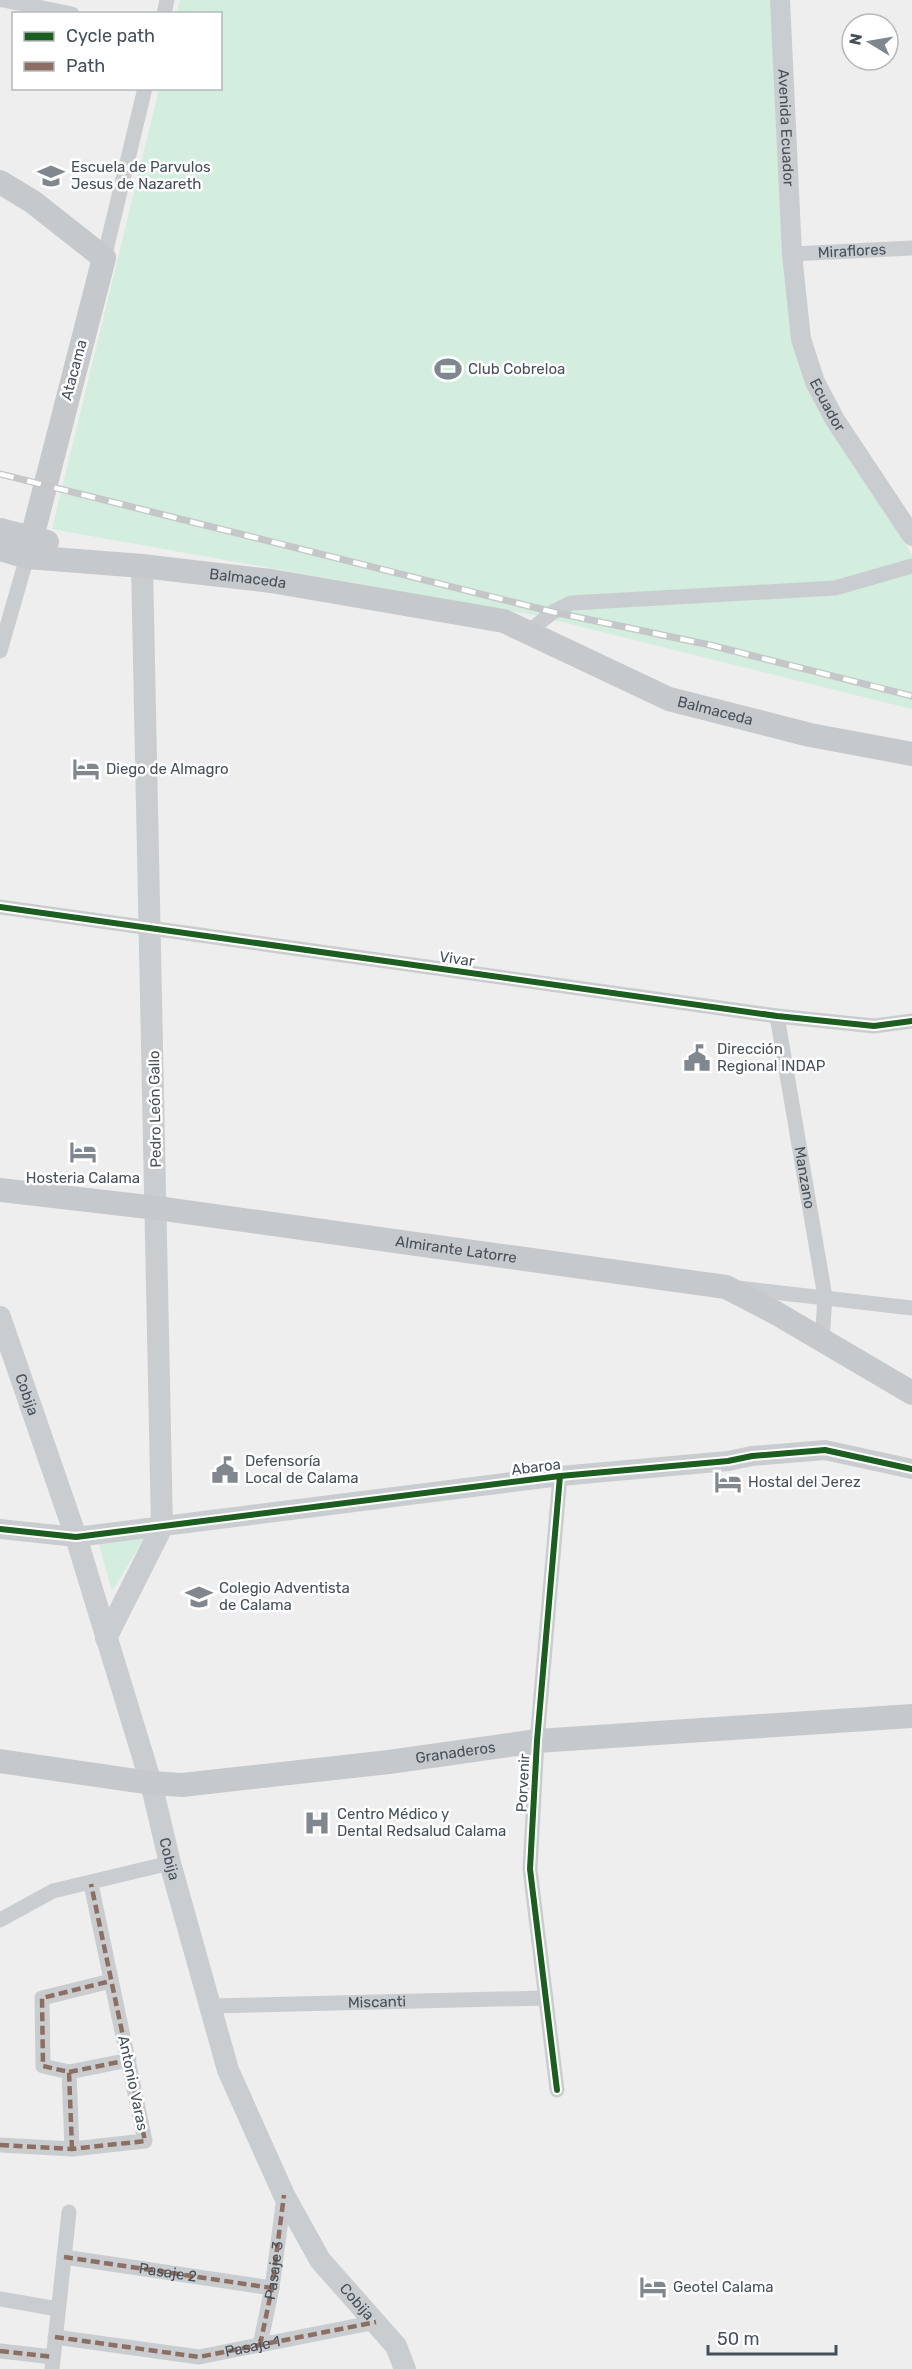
<svg xmlns="http://www.w3.org/2000/svg" width="912" height="2369" viewBox="0 0 912 2369" font-family="Rubik,sans-serif">
	<style>
		.green { fill: #d3edde }
		.lines { fill: none; stroke-linecap: round; stroke-linejoin: round }
		.minor { stroke: #cacdcf; stroke-width: 15 }
		.tertiary { stroke: #cacdcf; stroke-width: 20 }
		.secondary { stroke: #cacdd0; stroke-width: 22 }
		.primary { stroke: #c6c9cc; stroke-width: 24 }
		.rail-casing { stroke: #c4c6c8; stroke-width: 7 }
		.rail { stroke: #fff; stroke-width: 4.5; stroke-dasharray: 14; stroke-linecap: butt }
		.quiet { stroke: #8d6e63; stroke-width: 4.5; stroke-dasharray: 9 4.5; stroke-linecap: butt }
		.cycleway-casing { stroke: #fff; stroke-width: 10 }
		.cycleway { stroke: #1b5e20; stroke-width: 6 }
		.labels { text-anchor: middle; stroke-width: 5; stroke-linejoin: round; paint-order: stroke }
		.street-label { font-size: 15px; fill: #46505a; stroke: #fff }
		.poi-label { font-size: 15px; fill: #46505a; stroke: #fff; text-anchor: start }
	</style>
	<rect width="100%" height="100%" fill="#efeeee"/>
	<g class="green">
		<polygon points="180,0 773,0 797,347 845,447 912,555 912,709 534,615 52,529 159,89 220,88 220,14 177,13"/>
		<polygon points="144,1539 112,1591 98,1541"/>
	</g>
	<g class="lines">
		<g class="minor">
			<polyline points="3,0 72,14"/>
			<polyline points="164,14 167,0"/>
			<path id="s1" d="M 792,254 L 912,248"/>
			<polyline points="104,258 145,88"/>
			<polyline points="528,632 553,612 571,603 835,588 912,566"/>
			<polyline points="0,651 27,557"/>
			<polyline points="0,907 777,1016 874,1026 912,1021"/>
			<path id="s2" d="M 777,1016 L 825,1297 L 822,1341"/>
			<polyline points="738,1288 912,1308"/>
			<polyline points="0,1920 53,1891 170,1863"/>
			<path id="s3" d="M 209,2006 L 546,1998"/>
			<polyline points="69,2072 129,2060"/>
			<polyline points="557,2090 530,1869 537,1741 560,1476"/>
			<polyline points="0,2145 72,2149 145,2141 91,1884"/>
			<polyline points="72,2149 69,2072 43,2066 42,1998 111,1981"/>
			<path id="s4" d="M 64,2257 L 272,2288"/>
			<polyline points="0,2299 58,2309"/>
			<path id="s5" d="M 55,2337 L 199,2357 L 376,2322"/>
			<polyline points="260,2345 272,2288 284,2197"/>
			<polyline points="0,2351 53,2357"/>
			<polyline points="52,2369 69,2212"/>
		</g>
		<g class="tertiary">
			<path id="s6" d="M 780,0 L 792,254 L 801,339 L 815,382 L 835,420 L 912,536"/>
			<polyline points="0,1529 76,1537 560,1476 728,1461 752,1456 825,1450 912,1469"/>
		</g>
		<g class="secondary">
			<path id="s7" d="M 0,1317 L 76,1537 L 151,1783 L 170,1863 L 228,2070 L 284,2195 L 320,2260 L 396,2346 L 405,2369"/>
			<polyline points="106,1638 162,1527 142,566"/>
		</g>
		<g class="primary">
			<polyline points="0,182 33,202 104,258 27,557"/>
			<polyline points="0,530 47,542"/>
			<path id="s8" d="M 0,549 L 27,557 L 142,566 L 271,581 L 504,621 L 669,699 L 810,735 L 912,754"/>
			<path id="s9" d="M 0,1190 L 157,1208 L 726,1287 L 776,1313 L 912,1393"/>
			<path id="s10" d="M 0,1761 L 151,1783 L 182,1785 L 389,1762 L 537,1741 L 912,1716"/>
		</g>
		<defs>
			<polyline id="rail" points="0,474 553,612 710,645 912,696"/>
		</defs>
		<use href="#rail" class="rail-casing"/>
		<use href="#rail" class="rail"/>
		<g class="quiet">
			<polyline points="69,2072 129,2060"/>
			<polyline points="0,2145 72,2149 145,2141 91,1884"/>
			<polyline points="72,2149 69,2072 43,2066 42,1998 111,1981"/>
			<polyline points="64,2257 272,2288"/>
			<polyline points="55,2337 199,2357 376,2322"/>
			<path id="s11" d="M 260,2345 L 272,2288 L 284,2195"/>
			<polyline points="0,2351 53,2357"/>
		</g>
		<defs>
			<g id="cycleway">
				<polyline points="0,907 777,1016 874,1026 912,1021"/>
				<polyline points="0,1529 76,1537 560,1476 728,1461 752,1456 825,1450 912,1469"/>
				<polyline points="557,2090 530,1869 537,1741 560,1476"/>
			</g>
		</defs>
		<use href="#cycleway" class="cycleway-casing"/>
		<use href="#cycleway" class="cycleway"/>
	</g>
	<defs>
		<symbol id="school-bare" viewBox="-9 -9 18 18"><path d="M0-5L7-2L0 1L-7-2ZM-4 1L0 2.5L4 1V4Q0 6-4 4Z" fill="#81878e" stroke="#fff" stroke-width="2.5" paint-order="stroke"/></symbol>
		<symbol id="stadium-bare" viewBox="-9 -9 18 18"><path d="M0-5a6.5 5 0 1 0 0 10a6.5 5 0 1 0 0-10ZM-3.5-1.8h7v3.6h-7Z" fill="#81878e" stroke="#fff" stroke-width="2.5" paint-order="stroke"/></symbol>
		<symbol id="hotel-bare" viewBox="-9 -9 18 18"><path d="M-6-4.5h1.5V1H6V5H4.5V3h-9V5H-6ZM-4 0a1.8 1.8 0 1 1 3.6 0ZM.5 0V-2.5h3Q6-2.5 6 0Z" fill="#81878e" stroke="#fff" stroke-width="2.5" paint-order="stroke"/></symbol>
		<symbol id="civic-bare" viewBox="-9 -9 18 18"><path d="M-.6-6.5H3V-4.5H.6V-3L4-1V1h2V6H-6V1h2V-1L-.6-3ZM-1.2 2.5V6h2.4V2.5Z" fill="#81878e" stroke="#fff" stroke-width="2.5" paint-order="stroke"/></symbol>
		<symbol id="hospital-bare" viewBox="-9 -9 18 18"><path d="M-5-5h3v3.5h4V-5h3V5h-3V1.5h-4V5h-3Z" fill="#81878e" stroke="#fff" stroke-width="2.5" paint-order="stroke"/></symbol>
	</defs>
	<g fill-rule="evenodd">
		<use href="#school-bare" x="32" y="157" width="38" height="38"/>
		<use href="#stadium-bare" x="429" y="350" width="38" height="38"/>
		<use href="#hotel-bare" x="67" y="750" width="38" height="38"/>
		<use href="#civic-bare" x="678" y="1039" width="38" height="38"/>
		<use href="#hotel-bare" x="64" y="1133" width="38" height="38"/>
		<use href="#civic-bare" x="206" y="1451" width="38" height="38"/>
		<use href="#hotel-bare" x="709" y="1463" width="38" height="38"/>
		<use href="#school-bare" x="180" y="1578" width="38" height="38"/>
		<use href="#hospital-bare" x="298" y="1804" width="38" height="38"/>
		<use href="#hotel-bare" x="634" y="2268" width="38" height="38"/>
	</g>
	<g class="labels">
		<g class="street-label">
			<text dy="5" stroke="none"><textPath href="#s6" startOffset="128">Avenida Ecuador</textPath></text>
			<text dy="5" stroke="none"><textPath href="#s1" startOffset="60">Miraflores</textPath></text>
			<text transform="translate(74 370) rotate(-75)" y="5">Atacama</text>
			<text dy="5" stroke="none"><textPath href="#s6" startOffset="411">Ecuador</textPath></text>
			<text dy="5" stroke="none"><textPath href="#s8" startOffset="250">Balmaceda</textPath></text>
			<text dy="5" stroke="none"><textPath href="#s8" startOffset="740">Balmaceda</textPath></text>
			<text transform="translate(457 959) rotate(8)" y="5">Vivar</text>
			<text transform="translate(155 1109) rotate(-91)" y="5">Pedro León Gallo</text>
			<text dy="5" stroke="none"><textPath href="#s2" startOffset="164">Manzano</textPath></text>
			<text dy="5" stroke="none"><textPath href="#s9" startOffset="460">Almirante Latorre</textPath></text>
			<text dy="5" stroke="none"><textPath href="#s7" startOffset="82">Cobija</textPath></text>
			<text transform="translate(536 1467) rotate(-7)" y="5">Abaroa</text>
			<text dy="5" stroke="none"><textPath href="#s10" startOffset="459">Granaderos</textPath></text>
			<text transform="translate(523 1783) rotate(-87)" y="5">Porvenir</text>
			<text dy="5" stroke="none"><textPath href="#s7" startOffset="568">Cobija</textPath></text>
			<text dy="5" stroke="none"><textPath href="#s3" startOffset="168">Miscanti</textPath></text>
			<text transform="translate(133 2083) rotate(78)" y="5">Antonio Varas</text>
			<text dy="5" stroke="none"><textPath href="#s11" startOffset="76">Pasaje 3</textPath></text>
			<text dy="5" stroke="none"><textPath href="#s4" startOffset="105">Pasaje 2</textPath></text>
			<text dy="5" stroke="none"><textPath href="#s7" startOffset="1054">Cobija</textPath></text>
			<text dy="5" stroke="none"><textPath href="#s5" startOffset="200">Pasaje 1</textPath></text>
		</g>
		<g class="poi-label">
			<text x="71" y="172">Escuela de Parvulos<tspan x="71" dy="17">Jesus de Nazareth</tspan></text>
			<text x="468" y="374">Club Cobreloa</text>
			<text x="106" y="774">Diego de Almagro</text>
			<text x="717" y="1054">Dirección<tspan x="717" dy="17">Regional INDAP</tspan></text>
			<text x="83" y="1183" text-anchor="middle">Hosteria Calama</text>
			<text x="245" y="1466">Defensoría<tspan x="245" dy="17">Local de Calama</tspan></text>
			<text x="748" y="1487">Hostal del Jerez</text>
			<text x="219" y="1593">Colegio Adventista<tspan x="219" dy="17">de Calama</tspan></text>
			<text x="337" y="1819">Centro Médico y<tspan x="337" dy="17">Dental Redsalud Calama</tspan></text>
			<text x="673" y="2292">Geotel Calama</text>
		</g>
	</g>
	<rect x="12" y="12" width="210" height="78" fill="#ffffff" stroke="#b5b9bd" stroke-width="1.5"/>
	<rect x="24" y="32" width="30" height="9" fill="#1b5e20" stroke="#b5b9bd" stroke-width="1.5"/>
	<text x="66" y="42" font-size="18" fill="#46505a">Cycle path</text>
	<rect x="24" y="62" width="30" height="9" fill="#8d6e63" stroke="#b5b9bd" stroke-width="1.5"/>
	<text x="66" y="72" font-size="18" fill="#46505a">Path</text>
	<g transform="translate(870 42) rotate(281)"><circle r="28" fill="#ffffff" stroke="#b5b9bd" stroke-width="1.5"/>
	<path d="M0-4.5L10 22L0 15L-10 22Z" fill="#81878e"/>
	<text y="-9" font-size="16" font-weight="bold" text-anchor="middle" fill="#46505a">N</text>
	</g>
	<path d="M708 2345v9h128v-9" fill="none" stroke="#46505a" stroke-width="3"/>
	<text x="717" y="2345" font-size="18" fill="#46505a" stroke="#ffffff" stroke-width="4.5" paint-order="stroke">50 m</text>
</svg>
